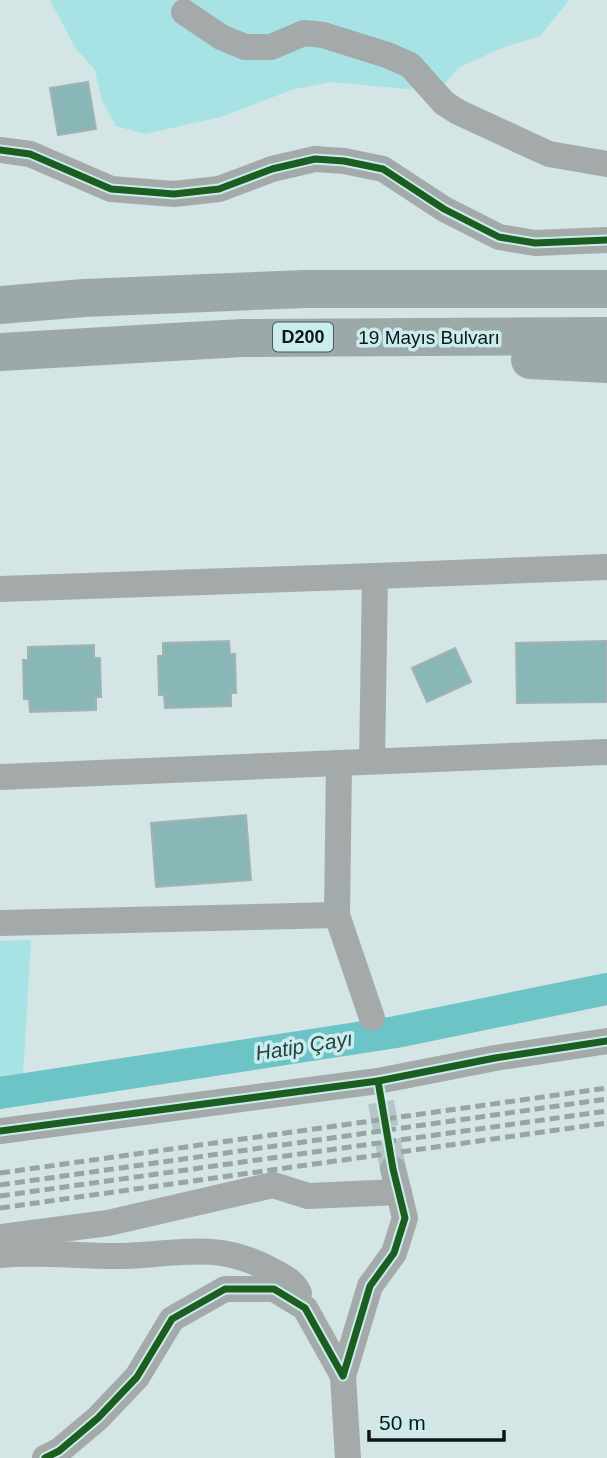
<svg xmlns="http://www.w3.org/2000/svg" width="607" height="1458" viewBox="0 0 607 1458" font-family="Helvetica,sans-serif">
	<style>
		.green { fill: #a7e3e4 }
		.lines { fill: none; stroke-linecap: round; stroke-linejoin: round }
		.river { stroke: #6cc4c6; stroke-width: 32 }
		.building { fill: #89b6b7; stroke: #a4b2b3; stroke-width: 2 }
		.minor-tunnel { stroke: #b5c6c6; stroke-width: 26; stroke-dasharray: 26 13; stroke-linecap: butt }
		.minor { stroke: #a4aaaa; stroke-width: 26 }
		.highway { stroke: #9da9a9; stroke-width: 38 }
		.rail { stroke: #9ba4a4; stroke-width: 5; stroke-dasharray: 10 5; stroke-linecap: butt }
		.cycleway-casing { stroke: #cbeced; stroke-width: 11 }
		.cycleway { stroke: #1b5e20; stroke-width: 7 }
		.labels { text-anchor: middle; stroke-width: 7; stroke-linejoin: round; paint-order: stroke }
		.shield { fill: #cbeced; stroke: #455757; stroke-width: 2 }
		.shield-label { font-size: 18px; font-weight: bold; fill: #0b1717 }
		.street-label { font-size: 19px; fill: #0b1717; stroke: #cbeced }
		.water-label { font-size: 21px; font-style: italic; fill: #284242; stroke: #cbeced }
	</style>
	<rect width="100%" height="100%" fill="#d3e5e5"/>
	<g class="green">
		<polygon points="50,0 569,0 540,36 502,48 458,68 443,86 407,89 331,82 294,89 221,117 145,134 116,126 102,101 95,70 76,49"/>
		<polygon points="31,940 23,1076 0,1079 0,941"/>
	</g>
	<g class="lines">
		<polyline class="river" points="0,1093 396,1032 607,989"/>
	</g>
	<g class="building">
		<polygon points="88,82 96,129 58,135 50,88"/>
		<polygon points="229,641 230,654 235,654 236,693 231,693 231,706 165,708 164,695 159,695 158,656 163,656 163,643"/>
		<polygon points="607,641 607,702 517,703 516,643"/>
		<polygon points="94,645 94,658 100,658 101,697 96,697 96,710 30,712 29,699 24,699 23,660 28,660 28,647"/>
		<polygon points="455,648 471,682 427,702 412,668"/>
		<polygon points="246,815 251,880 156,887 151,823"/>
	</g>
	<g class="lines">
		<polyline class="minor-tunnel" points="381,1102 393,1169"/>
		<g class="minor">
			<polyline points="184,12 221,37 245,47 271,47 304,33 323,35 387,55 410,65 444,103 458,112 549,154 607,164"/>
			<polyline points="0,150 30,154 111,189 174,194 219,189 272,169 315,159 344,161 383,169 444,209 499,237 535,243 607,240"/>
			<polyline points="375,576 607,567"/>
			<polyline points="0,589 375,576 372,761"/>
			<polyline points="339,763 337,915 372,1018"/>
			<polyline points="0,777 607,752"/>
			<polyline points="0,923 337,915"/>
			<polyline points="0,1131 378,1081 495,1058 607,1041"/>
			<polyline points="0,1237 108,1223 273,1185 308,1196 399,1192"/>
			<path d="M 0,1255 C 42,1251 82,1257 124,1256 C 181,1254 217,1241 271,1270 C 283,1277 293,1280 299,1293"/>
			<polyline points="343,1376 348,1458"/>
			<polyline points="45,1458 59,1451 98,1418 137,1377 172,1319 225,1289 274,1289 305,1308 343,1376 370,1286 394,1253 405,1218 393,1169"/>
		</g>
		<g class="highway">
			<polyline points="0,305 84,298 305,289 607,289"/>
			<polyline points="0,352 242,338 607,336"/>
			<polyline points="530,360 607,364"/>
		</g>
		<g class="rail">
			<polyline points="0,1173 607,1088"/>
			<polyline points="0,1185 607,1099"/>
			<polyline points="0,1196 607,1111"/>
			<polyline points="0,1208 607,1123"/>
		</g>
		<defs>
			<g id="cycleway">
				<polyline points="0,150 30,154 111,189 174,194 219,189 272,169 315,159 344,161 383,169 444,209 499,237 535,243 607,240"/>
				<polyline points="0,1131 378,1081 495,1058 607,1041"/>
				<polyline points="45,1458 59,1451 98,1418 137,1377 172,1319 225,1289 274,1289 305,1308 343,1376 370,1286 394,1253 405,1218 393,1169 378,1081"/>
			</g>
		</defs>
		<use href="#cycleway" class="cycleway-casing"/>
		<use href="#cycleway" class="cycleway"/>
	</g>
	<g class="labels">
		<rect class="shield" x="273" y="322.5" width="60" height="29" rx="5"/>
		<g class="shield-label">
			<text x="303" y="343">D200</text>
		</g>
		<g class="street-label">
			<text x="429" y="344">19 Mayıs Bulvarı</text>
		</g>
		<g class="water-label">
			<text transform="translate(304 1046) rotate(-9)" y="7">Hatip Çayı</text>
		</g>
	</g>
	<path d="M369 1430v10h135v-10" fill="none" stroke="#0b1717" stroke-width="3.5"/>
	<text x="379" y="1430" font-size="21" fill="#0b1717" stroke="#cbeced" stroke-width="5" paint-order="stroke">50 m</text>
</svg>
